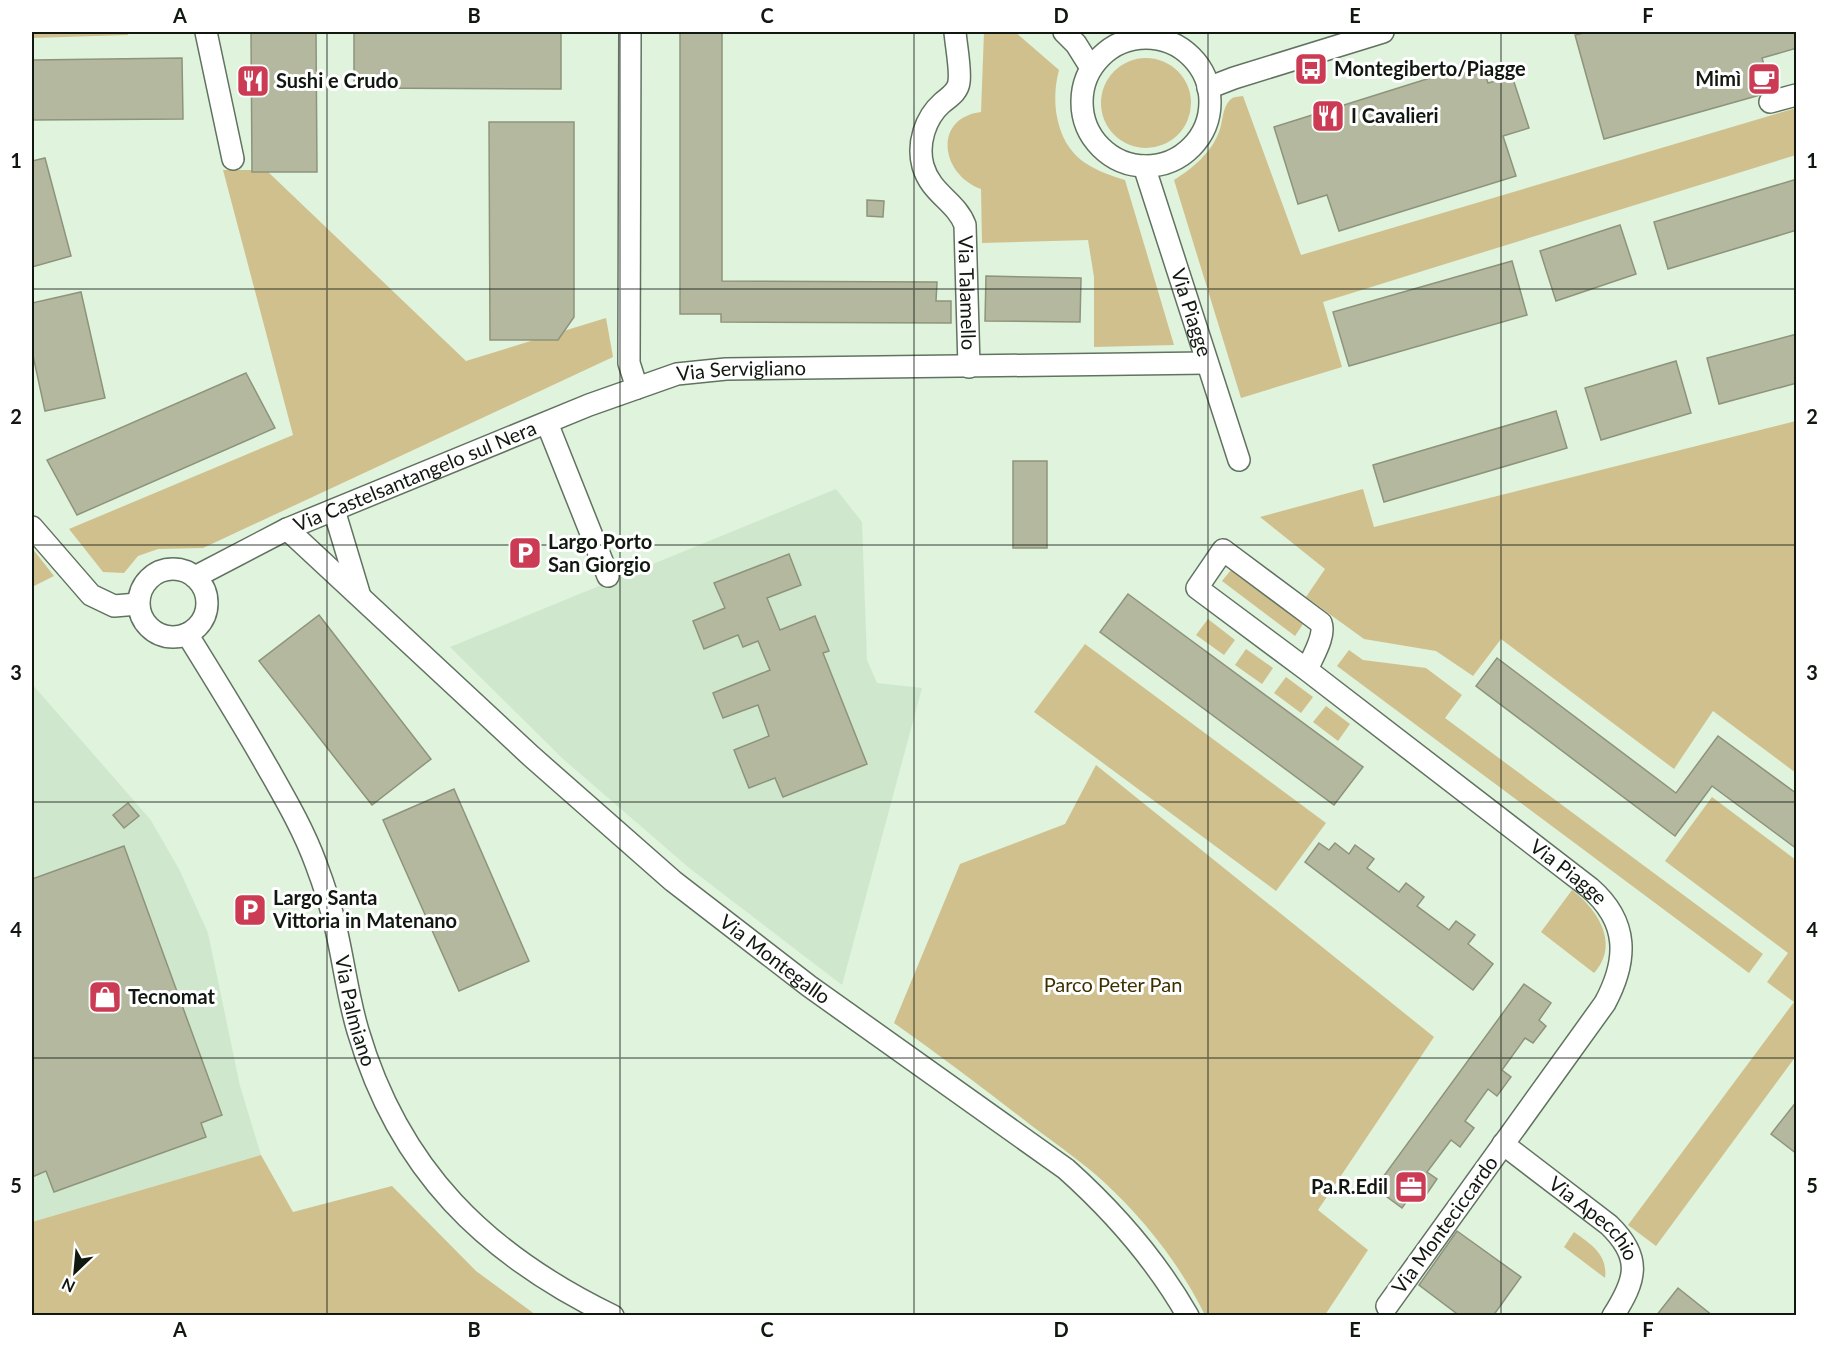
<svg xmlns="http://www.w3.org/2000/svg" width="1828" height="1347" viewBox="0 0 1828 1347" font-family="Lato,sans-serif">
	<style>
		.built { fill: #cfe8cd }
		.green { fill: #d0c08d }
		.building { fill: #b3b89f; stroke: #8e947b; stroke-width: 1.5 }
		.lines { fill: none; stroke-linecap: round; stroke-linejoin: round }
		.minor-casing { stroke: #617360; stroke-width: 24 }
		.minor { stroke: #fff; stroke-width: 21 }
		.grid { fill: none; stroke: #111810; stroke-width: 1.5; stroke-opacity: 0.55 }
		.labels { text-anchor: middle; stroke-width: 6; stroke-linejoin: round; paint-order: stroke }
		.poi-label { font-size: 20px; font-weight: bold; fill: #111810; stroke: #fff; text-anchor: start }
		.street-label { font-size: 20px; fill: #111810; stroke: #fff }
		.park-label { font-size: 20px; fill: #3d2f00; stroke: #fff }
		.neatline { fill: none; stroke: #111810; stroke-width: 2 }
		.grid-label { font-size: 20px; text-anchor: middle; font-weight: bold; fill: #111810 }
	</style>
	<rect width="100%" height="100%" fill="#dff3dd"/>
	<g class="built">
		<polygon points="836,489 862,522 867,660 877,683 922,688 842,985 688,867 562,758 450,647"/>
		<polygon points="32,684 150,819 179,869 208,933 240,1086 261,1155 32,1222"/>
	</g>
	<g class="green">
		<polygon points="32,32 127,32 128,35 32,38"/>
		<path d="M 984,32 L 1015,32 L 1059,70 C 1055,85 1054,101 1057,117 C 1065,157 1089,169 1125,180 L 1174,345 L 1094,347 L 1094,277 L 1088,240 L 982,243 L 981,189 C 940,174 933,118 981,112 Z"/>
		<circle cx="1146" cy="103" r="45"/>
		<path d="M 1243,96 L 1301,255 L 1796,108 L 1796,155 L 1323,302 L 1342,367 L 1241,398 L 1174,180 C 1193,168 1211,153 1219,132 C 1223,122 1222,108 1230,100 C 1234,96 1238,97 1243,96 Z"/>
		<polygon points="223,170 266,170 466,361 606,318 613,357 203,548 158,549 138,556 124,573 103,572 69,529 293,435"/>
		<polygon points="1796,421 1796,773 1713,711 1674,769 1501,639 1473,676 1436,651 1364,639 1306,597 1325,569 1260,517 1363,489 1374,527"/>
		<polygon points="32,548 54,576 32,587"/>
		<polygon points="1231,570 1303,624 1295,636 1222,581"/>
		<polygon points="1208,619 1235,640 1224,655 1196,635"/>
		<polygon points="1085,644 1326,823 1276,891 1034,712"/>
		<polygon points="1246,649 1273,668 1262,684 1235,665"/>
		<polygon points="1349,650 1363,660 1426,668 1462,695 1445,718 1763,954 1749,973 1337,666"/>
		<polygon points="1286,677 1313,697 1301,713 1274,693"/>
		<polygon points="1326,706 1350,724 1338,741 1313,722"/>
		<path d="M 1096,765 L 1434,1037 L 1318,1210 L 1368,1250 L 1325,1315 L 1205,1315 C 1180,1265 1146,1221 1104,1182 C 1082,1162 1056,1144 1032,1126 C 987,1091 941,1056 894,1023 L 960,864 L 1065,824 Z"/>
		<polygon points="1712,797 1796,860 1796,1056 1656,1246 1628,1225 1794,1002 1767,982 1788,953 1665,861"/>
		<path d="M 1572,890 C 1598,910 1620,944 1594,973 L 1541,932 Z"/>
		<polygon points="261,1155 293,1212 392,1186 476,1271 536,1315 32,1315 32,1222"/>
		<path d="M 1574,1232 C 1592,1245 1608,1255 1605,1278 L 1564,1247 Z"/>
	</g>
	<g class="building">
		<polygon points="316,32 317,172 252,172 251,33"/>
		<polygon points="354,32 561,32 561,89 354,88"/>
		<polygon points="680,32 722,32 722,281 937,282 936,301 951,301 951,323 721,322 721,314 680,314"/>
		<polygon points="1588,32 1797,32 1797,48 1762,58 1771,89 1760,95 1604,139 1575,35"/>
		<polygon points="182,58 183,119 32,120 32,60"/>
		<polygon points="1481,62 1488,83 1512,76 1529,128 1503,136 1516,176 1339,231 1327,195 1298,204 1274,127"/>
		<polygon points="489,122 574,122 574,317 558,340 490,340"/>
		<polygon points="45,158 71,256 32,267 32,161"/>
		<polygon points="1797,179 1797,230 1668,269 1654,222"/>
		<polygon points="867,200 884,201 883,217 867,216"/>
		<polygon points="1620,225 1636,274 1556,301 1540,251"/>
		<polygon points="1512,261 1527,315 1349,366 1333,312"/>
		<polygon points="986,276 1081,278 1080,322 985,321"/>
		<polygon points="81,292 105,398 45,411 32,351 32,303"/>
		<polygon points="1797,334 1797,383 1719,404 1707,358"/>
		<polygon points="1676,361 1691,413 1601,440 1585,388"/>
		<polygon points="246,373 275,428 77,515 47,460"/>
		<polygon points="1556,411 1567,448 1384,502 1373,465"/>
		<rect x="1013" y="461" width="34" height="87"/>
		<polygon points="789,554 801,585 767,598 780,630 815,616 829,651 823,653 867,764 783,797 775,778 749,788 734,750 769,736 758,705 723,718 713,693 770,670 758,641 743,647 738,635 704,649 693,621 725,608 714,583"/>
		<polygon points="1128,594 1363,767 1334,805 1100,632"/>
		<polygon points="319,615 431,759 372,805 259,661"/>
		<polygon points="1497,658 1676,793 1718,736 1797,794 1797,849 1712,786 1675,836 1476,686"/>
		<polygon points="454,789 529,961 459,991 383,820"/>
		<polygon points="128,803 139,816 124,828 113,815"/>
		<polygon points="1319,843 1329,850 1335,843 1349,854 1355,845 1374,859 1367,868 1399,892 1406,883 1424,897 1417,906 1449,930 1456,921 1475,935 1468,944 1493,964 1473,990 1305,862"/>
		<polygon points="124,846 222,1115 201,1123 206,1137 54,1192 46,1171 32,1177 32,879"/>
		<polygon points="1524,984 1551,1003 1539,1020 1546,1026 1533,1043 1525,1038 1502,1070 1511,1077 1497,1096 1488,1089 1465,1121 1474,1128 1460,1147 1451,1140 1427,1172 1437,1179 1424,1198 1414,1191 1402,1208 1375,1188"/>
		<polygon points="1797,1101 1797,1154 1771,1134"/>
		<polygon points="1457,1231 1521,1277 1493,1316 1460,1316 1419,1285"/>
		<polygon points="1678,1288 1713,1316 1656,1316"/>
	</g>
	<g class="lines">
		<defs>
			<g id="minor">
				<polyline points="206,32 233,159"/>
				<polyline points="630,32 629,363 637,388"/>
				<path id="s1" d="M 955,32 C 956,45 961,70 959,82 C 958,92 949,97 942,103 C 925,118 917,144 923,166 C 931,194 956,201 965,225 L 969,367"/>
				<polyline points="1064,32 1076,44 1091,68"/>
				<circle cx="1146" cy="102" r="64"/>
				<polyline points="1208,88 1234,78 1383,32"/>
				<polyline points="1770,102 1796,95"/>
				<path id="s2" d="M 1144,166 L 1239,460"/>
				<polyline points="547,423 608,576"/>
				<polyline points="334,510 359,593"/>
				<polyline points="32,527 91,595 114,606 138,604"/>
				<path id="s3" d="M 287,529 L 531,756 L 673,881 L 809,986 L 1066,1169 C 1114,1212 1156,1260 1188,1316"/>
				<circle cx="173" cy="603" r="34"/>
				<path id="s4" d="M 195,577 L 287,529 L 589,405 L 677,374 L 726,369 L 1207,363"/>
				<path id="s5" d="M 187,634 C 215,679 243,724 269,770 C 286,800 304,831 316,864 C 324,885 331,907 336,929 C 344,963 348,998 358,1031 C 399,1170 485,1254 613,1316"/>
				<path id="s6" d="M 1307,670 C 1312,657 1326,636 1321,623 L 1223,550 L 1197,588 L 1307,670 L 1590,888 C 1629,922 1628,960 1605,1003 L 1387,1306"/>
				<path id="s7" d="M 1503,1144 L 1609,1225 C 1643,1258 1636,1280 1613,1316"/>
			</g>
		</defs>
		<use href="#minor" class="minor-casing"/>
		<use href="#minor" class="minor"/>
	</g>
	<path class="grid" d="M 327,32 L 327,1316M 620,32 L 620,1316M 914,32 L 914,1316M 1208,32 L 1208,1316M 1501,32 L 1501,1316M 32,289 L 1796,289M 32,545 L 1796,545M 32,802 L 1796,802M 32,1058 L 1796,1058"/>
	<defs>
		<symbol id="bus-square" viewBox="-11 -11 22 22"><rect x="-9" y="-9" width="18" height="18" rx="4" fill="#cb3b54" stroke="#fff"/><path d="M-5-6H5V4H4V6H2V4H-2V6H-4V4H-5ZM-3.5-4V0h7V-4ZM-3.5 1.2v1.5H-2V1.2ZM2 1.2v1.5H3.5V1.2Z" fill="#fff"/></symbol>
		<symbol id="cafe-square" viewBox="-11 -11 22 22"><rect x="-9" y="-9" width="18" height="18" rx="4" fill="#cb3b54" stroke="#fff"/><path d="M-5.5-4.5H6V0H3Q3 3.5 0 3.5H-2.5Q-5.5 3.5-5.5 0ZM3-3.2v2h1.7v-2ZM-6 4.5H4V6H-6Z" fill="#fff"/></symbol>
		<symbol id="restaurant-square" viewBox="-11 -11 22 22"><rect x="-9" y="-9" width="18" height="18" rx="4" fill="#cb3b54" stroke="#fff"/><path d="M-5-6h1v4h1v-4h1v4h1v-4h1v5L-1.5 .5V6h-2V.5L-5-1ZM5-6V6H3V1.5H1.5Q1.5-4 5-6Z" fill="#fff"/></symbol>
		<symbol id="parking-square" viewBox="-11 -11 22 22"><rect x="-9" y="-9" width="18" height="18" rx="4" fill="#cb3b54" stroke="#fff"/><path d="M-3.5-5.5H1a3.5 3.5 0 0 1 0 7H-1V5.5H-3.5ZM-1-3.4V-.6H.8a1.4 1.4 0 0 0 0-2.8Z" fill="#fff"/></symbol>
		<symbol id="shop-square" viewBox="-11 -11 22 22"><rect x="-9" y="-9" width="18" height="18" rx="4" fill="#cb3b54" stroke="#fff"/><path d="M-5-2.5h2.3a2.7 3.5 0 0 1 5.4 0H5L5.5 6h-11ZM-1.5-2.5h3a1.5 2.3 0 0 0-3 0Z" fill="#fff"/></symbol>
		<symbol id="office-square" viewBox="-11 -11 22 22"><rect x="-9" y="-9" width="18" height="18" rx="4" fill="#cb3b54" stroke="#fff"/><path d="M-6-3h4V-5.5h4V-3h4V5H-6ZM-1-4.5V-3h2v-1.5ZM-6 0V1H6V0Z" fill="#fff"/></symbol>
	</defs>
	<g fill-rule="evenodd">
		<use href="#bus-square" x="1292" y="50" width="38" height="38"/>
		<use href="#cafe-square" x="1745" y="60" width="38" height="38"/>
		<use href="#restaurant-square" x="234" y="62" width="38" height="38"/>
		<use href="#restaurant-square" x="1309" y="97" width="38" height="38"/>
		<use href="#parking-square" x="506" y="534" width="38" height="38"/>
		<use href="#parking-square" x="231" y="891" width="38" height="38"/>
		<use href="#shop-square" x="86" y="978" width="38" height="38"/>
		<use href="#office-square" x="1392" y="1168" width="38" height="38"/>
	</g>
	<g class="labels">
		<g class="poi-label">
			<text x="1334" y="76">Montegiberto/Piagge</text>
			<text x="1741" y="86" text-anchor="end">Mimì</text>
			<text x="276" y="88">Sushi e Crudo</text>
			<text x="1351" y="123">I Cavalieri</text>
			<text x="548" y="549">Largo Porto<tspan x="548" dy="23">San Giorgio</tspan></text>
			<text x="273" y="905">Largo Santa<tspan x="273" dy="23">Vittoria in Matenano</tspan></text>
			<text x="128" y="1004">Tecnomat</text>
			<text x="1388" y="1194" text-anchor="end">Pa.R.Edil</text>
		</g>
		<g class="street-label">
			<text dy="7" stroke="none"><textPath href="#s1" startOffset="288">Via Talamello</textPath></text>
			<text dy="7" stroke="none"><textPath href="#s2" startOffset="154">Via Piagge</textPath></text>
			<text dy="7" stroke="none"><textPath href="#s4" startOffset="588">Via Servigliano</textPath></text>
			<text dy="7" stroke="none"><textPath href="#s4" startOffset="242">Via Castelsantangelo sul Nera</textPath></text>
			<text dy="7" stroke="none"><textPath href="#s6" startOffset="686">Via Piagge</textPath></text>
			<text dy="7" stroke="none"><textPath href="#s3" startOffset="651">Via Montegallo</textPath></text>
			<text dy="7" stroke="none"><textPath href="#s5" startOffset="416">Via Palmiano</textPath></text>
			<text dy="7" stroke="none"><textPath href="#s7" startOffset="118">Via Apecchio</textPath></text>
			<text transform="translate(1445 1225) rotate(-54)" y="7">Via Monteciccardo</text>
		</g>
		<g class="park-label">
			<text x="1113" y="992">Parco Peter Pan</text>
		</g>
	</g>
	<rect width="1828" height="1347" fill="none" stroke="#ffffff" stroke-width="66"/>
	<g transform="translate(75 1272) rotate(206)" stroke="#ffffff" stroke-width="4.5" paint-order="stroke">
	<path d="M0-4.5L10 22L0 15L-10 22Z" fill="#111810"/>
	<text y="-9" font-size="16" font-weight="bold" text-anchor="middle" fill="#111810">N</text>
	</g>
	<rect x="33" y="33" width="1762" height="1281" class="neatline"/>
	<g class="grid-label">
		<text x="180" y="23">A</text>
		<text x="474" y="23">B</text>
		<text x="767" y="23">C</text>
		<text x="1061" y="23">D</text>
		<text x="1355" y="23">E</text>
		<text x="1648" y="23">F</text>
		<text x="16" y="168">1</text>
		<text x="1812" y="168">1</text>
		<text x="16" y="424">2</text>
		<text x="1812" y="424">2</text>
		<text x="16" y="680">3</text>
		<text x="1812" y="680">3</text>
		<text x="16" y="937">4</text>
		<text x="1812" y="937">4</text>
		<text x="16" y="1193">5</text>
		<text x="1812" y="1193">5</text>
		<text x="180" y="1337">A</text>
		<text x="474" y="1337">B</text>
		<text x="767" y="1337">C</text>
		<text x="1061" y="1337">D</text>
		<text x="1355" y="1337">E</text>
		<text x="1648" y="1337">F</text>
	</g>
</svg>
